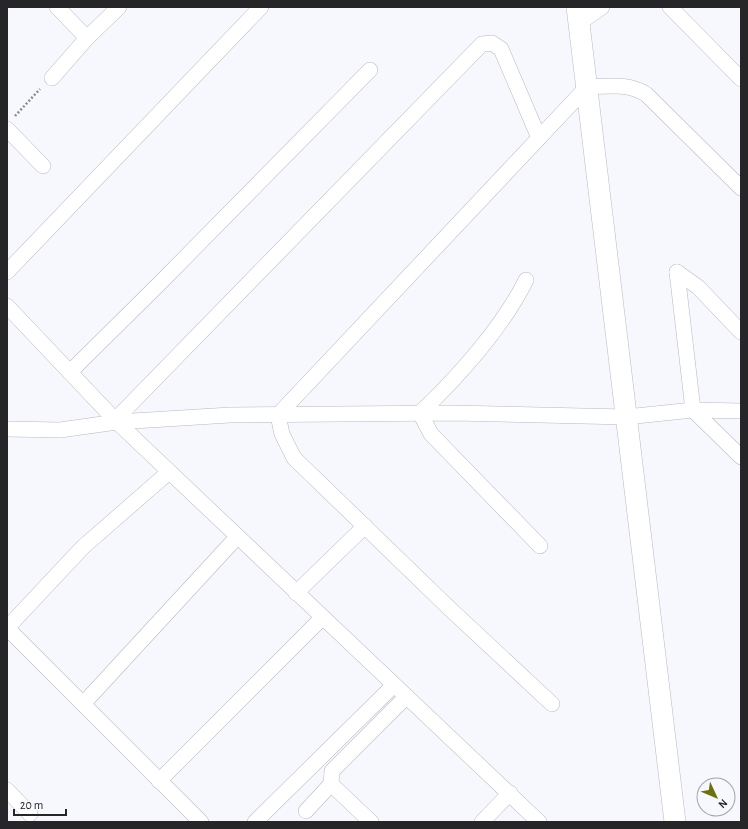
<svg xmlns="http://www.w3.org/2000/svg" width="748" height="829" viewBox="0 0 748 829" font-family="'Alegreya Sans',sans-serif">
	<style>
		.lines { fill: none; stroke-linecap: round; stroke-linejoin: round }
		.street-casing { stroke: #b9b9c1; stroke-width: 16 }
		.secondary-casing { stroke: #b9b9c1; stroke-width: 22 }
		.path { stroke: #8b8b90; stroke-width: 2.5; stroke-dasharray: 2 2; stroke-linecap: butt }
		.street { stroke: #fff; stroke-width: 15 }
		.secondary { stroke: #fff; stroke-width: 21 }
	</style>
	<rect width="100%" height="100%" fill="#f7f7fe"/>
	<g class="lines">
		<defs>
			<g id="street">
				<polyline points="57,7 87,38 119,7"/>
				<polyline points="670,7 741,79"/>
				<polyline points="579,23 602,7"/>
				<polyline points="52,78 87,38"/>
				<polyline points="7,129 43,166"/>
				<polyline points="7,272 261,7"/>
				<polyline points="677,272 693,410 741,457"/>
				<polyline points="677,272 698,287 741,332"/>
				<path d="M 526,280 C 503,327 458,377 420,413 L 431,434 L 540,546"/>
				<polyline points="7,306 117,422 230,415 452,413 626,417 693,410 741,411"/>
				<polyline points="70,372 161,282 370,70"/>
				<path d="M 278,415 L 587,87 C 608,86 628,83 646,94 L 741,188"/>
				<polyline points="278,415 282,434 294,458 449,608 552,704"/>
				<polyline points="115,420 482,44 492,43 501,49 539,138"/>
				<polyline points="7,429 60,430 117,422 539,822"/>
				<polyline points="296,593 365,526"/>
				<polyline points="7,628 201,822"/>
				<polyline points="7,628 83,547 169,472"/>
				<polyline points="83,704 237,537"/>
				<polyline points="159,781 322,618"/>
				<polyline points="7,790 30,814"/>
				<polyline points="306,811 331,784"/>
				<polyline points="255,822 394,685"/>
				<polyline points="371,822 331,784 332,771 406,697"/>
				<polyline points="482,822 510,793"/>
			</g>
			<polyline id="secondary" points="577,7 675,822"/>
		</defs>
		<use href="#street" class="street-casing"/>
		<use href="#secondary" class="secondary-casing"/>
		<polyline class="path" points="15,116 40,89"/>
		<use href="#street" class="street"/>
		<use href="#secondary" class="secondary"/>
	</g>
	<rect width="748" height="829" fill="none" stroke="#262629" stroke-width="16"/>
	<g transform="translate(716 797) rotate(134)"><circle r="19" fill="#f7f7fe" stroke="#a3a3a9"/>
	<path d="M0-3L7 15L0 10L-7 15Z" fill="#6e6f11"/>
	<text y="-6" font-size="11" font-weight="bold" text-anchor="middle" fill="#262629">N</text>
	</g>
	<path d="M14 809v6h52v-6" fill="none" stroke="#262629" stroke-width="2"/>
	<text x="20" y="809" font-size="12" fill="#262629" stroke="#f7f7fe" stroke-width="3" paint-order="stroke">20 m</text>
</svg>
